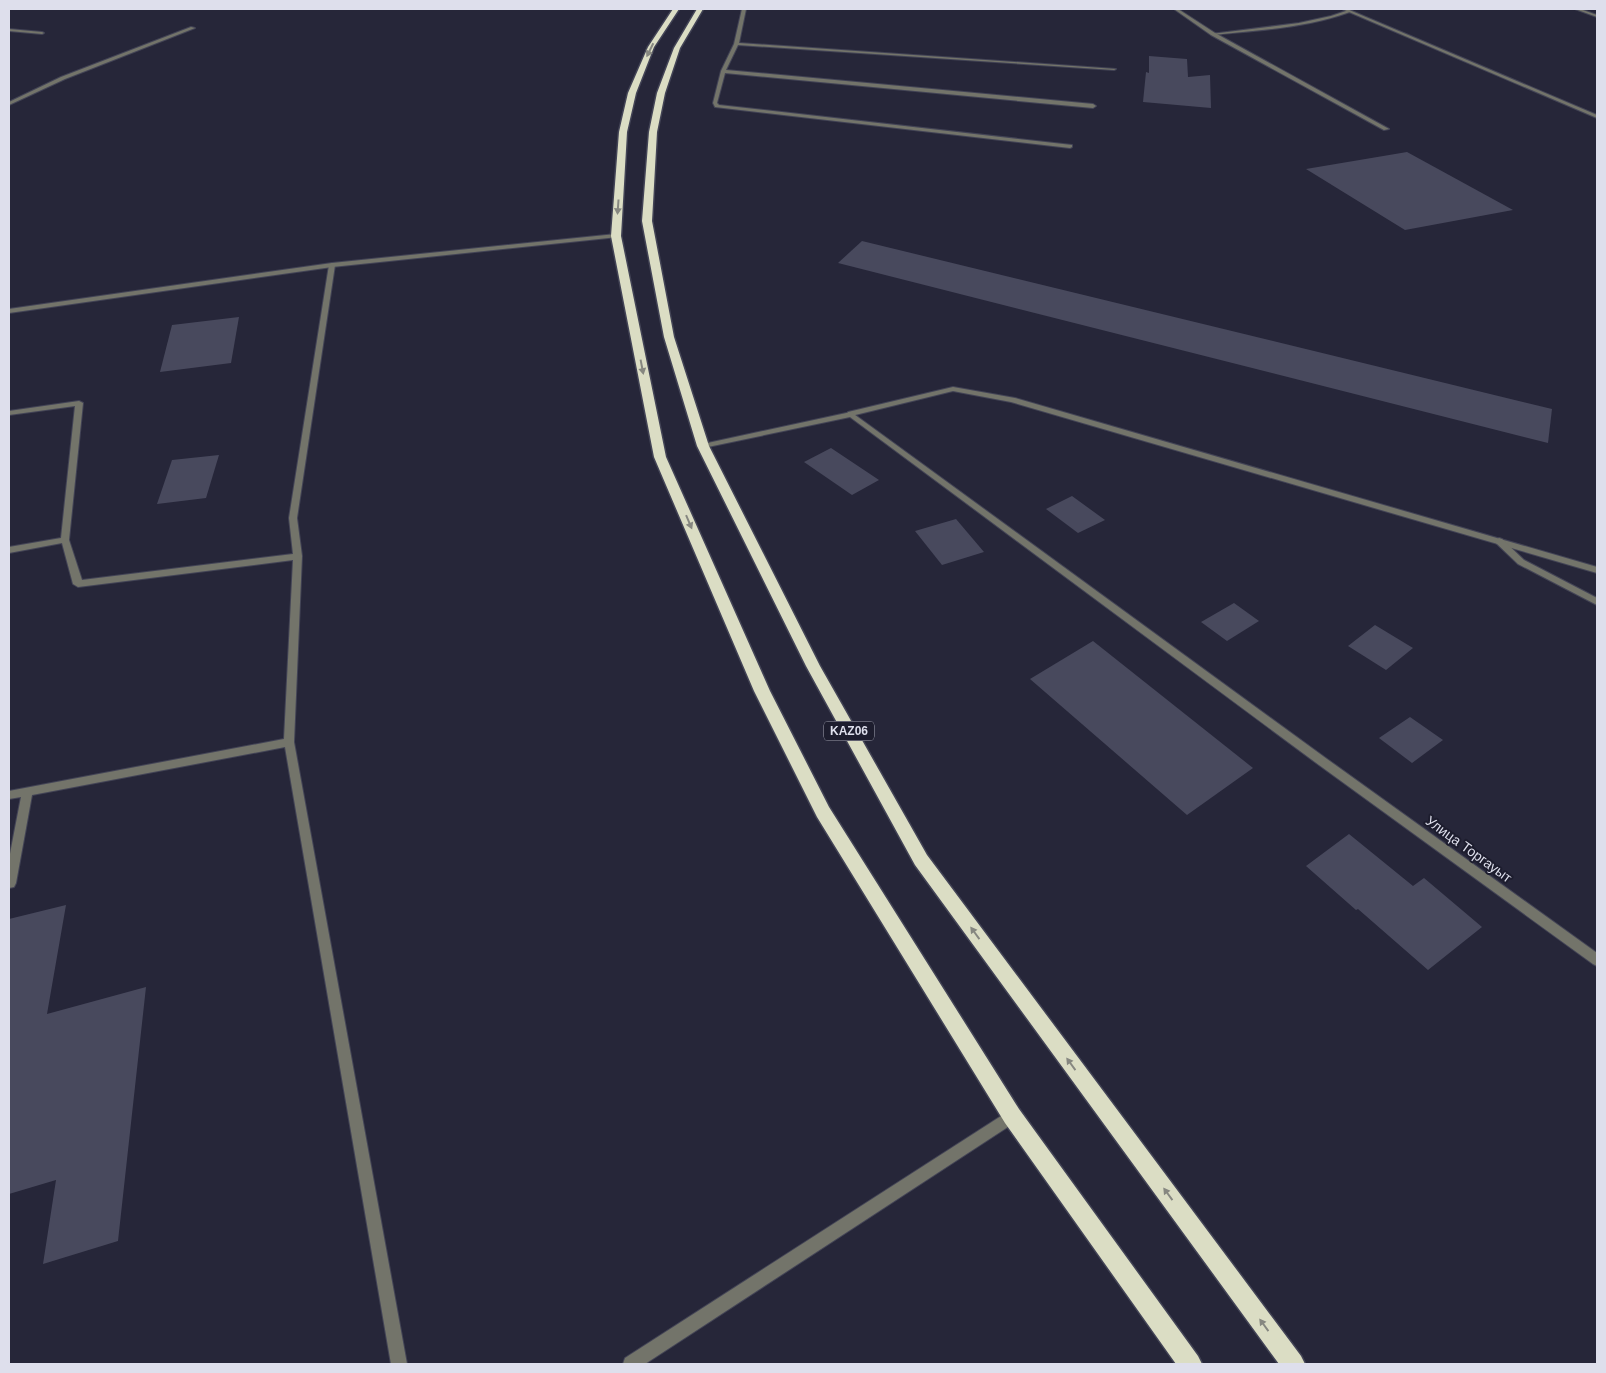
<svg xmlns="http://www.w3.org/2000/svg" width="1606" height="1373" viewBox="0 0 1606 1373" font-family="Helvetica,sans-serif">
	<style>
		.building { fill: #48495d }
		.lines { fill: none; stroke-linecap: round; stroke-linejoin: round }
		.lane-casing { stroke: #434456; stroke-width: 2 }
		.street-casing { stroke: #434456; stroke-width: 2 }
		.highway-casing { stroke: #434456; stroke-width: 3 }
		.lane { fill: #73746a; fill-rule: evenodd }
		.street { fill: #73746a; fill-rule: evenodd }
		.highway { fill: #dbddc4; fill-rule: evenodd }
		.oneway { fill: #868780 }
		.labels { text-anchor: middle; stroke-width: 4; stroke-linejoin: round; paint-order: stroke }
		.shield { fill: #1d1d2e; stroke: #a4a5b3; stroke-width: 1 }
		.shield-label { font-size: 12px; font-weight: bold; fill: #dedfec }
		.street-label { font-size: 14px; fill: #dedfec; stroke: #1d1d2e }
	</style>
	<rect width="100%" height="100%" fill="#262639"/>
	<g class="building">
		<polygon points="1149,56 1187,59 1188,77 1210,75 1211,108 1143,102 1146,72 1149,73"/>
		<polygon points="1407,152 1513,210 1405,230 1306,169"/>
		<polygon points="862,241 1552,409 1548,443 838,263"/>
		<polygon points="239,317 231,363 160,372 172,325"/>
		<polygon points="831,448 879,480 852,495 804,462"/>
		<polygon points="219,455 206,498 157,504 172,460"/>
		<polygon points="1072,496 1105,520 1078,533 1046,509"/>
		<polygon points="956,519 984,552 942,565 915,531"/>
		<polygon points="1234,603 1259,621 1227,641 1201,622"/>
		<polygon points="1375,625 1413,648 1386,670 1348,646"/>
		<polygon points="1093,641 1253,768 1187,815 1030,679"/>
		<polygon points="1410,717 1443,740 1412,763 1379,738"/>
		<polygon points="1349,834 1413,886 1424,878 1482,927 1428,970 1358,909 1356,910 1306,866"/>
		<polygon points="66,905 47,1014 146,987 118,1241 43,1264 56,1180 9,1194 9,919"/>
	</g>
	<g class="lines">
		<defs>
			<g id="lane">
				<polygon points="742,9 746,9 739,43 1116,69 1114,70 738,45 726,70 1093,104 1096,106 1093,108 725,73 717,103 719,105 1072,145 1072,147 1070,148 715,107 713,103 721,71 734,44"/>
				<path d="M 1349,10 L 1350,12 C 1306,28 1260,30 1213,35 L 1211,34 L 1299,23 L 1331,16 Z"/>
				<polygon points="9,29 42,32 44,33 42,34 9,31"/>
				<polygon points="332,263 335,265 297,518 302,556 294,742 407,1364 391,1364 285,747 32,795 16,883 14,887 9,888 9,859 21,797 9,799 9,791 284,739 293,560 78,587 73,584 62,543 9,553 9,547 61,538 75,406 9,415 9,411 79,401 83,403 69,540 82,580 293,554 289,518 329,265"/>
				<polygon points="953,387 1015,398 1597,567 1597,573 1011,402 953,391 851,416 847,414 848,412"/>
				<polygon points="1012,1109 1017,1111 1019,1116 1017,1121 645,1364 623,1364 625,1358"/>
			</g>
			<g id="street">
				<polygon points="1174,9 1178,9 1215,33 1389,129 1384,130 1211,35"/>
				<polygon points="1342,9 1347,9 1597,115 1597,118"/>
				<polygon points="1575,9 1580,9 1597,15 1597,17"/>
				<polygon points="191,27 195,28 65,79 9,105 9,102 61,77"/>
				<polygon points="616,234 618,235 618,237 332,267 9,313 9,309 332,263"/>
				<polygon points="851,412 1327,759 1597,953 1597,966 1593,964 1319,765 850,417 703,448 699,446 703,444"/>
				<polygon points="1499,538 1502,539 1524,560 1597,598 1597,605 1518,564 1496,543 1495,541"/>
			</g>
			<g id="highway">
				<polygon points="673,9 679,9 654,47 636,93 627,132 621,236 666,457 770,691 829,807 1019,1109 1198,1356 1202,1364 1176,1364 1005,1123 817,817 754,691 654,457 611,236 619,132 628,93 648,47"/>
				<polygon points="697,9 703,9 680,48 665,93 657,132 652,221 674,337 709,446 820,666 927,855 1301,1356 1305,1364 1279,1364 915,865 806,666 697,446 664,337 642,221 649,132 657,93 674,48"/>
			</g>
		</defs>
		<use href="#lane" class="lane-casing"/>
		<use href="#street" class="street-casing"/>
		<use href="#highway" class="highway-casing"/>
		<use href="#lane" class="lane"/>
		<use href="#street" class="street"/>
		<use href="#highway" class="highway"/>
	</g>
	<defs><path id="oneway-solid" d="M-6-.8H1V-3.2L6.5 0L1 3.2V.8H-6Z" transform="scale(1.25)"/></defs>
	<g class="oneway">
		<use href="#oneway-solid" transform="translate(650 50) rotate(116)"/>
		<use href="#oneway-solid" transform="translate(618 207) rotate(94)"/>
		<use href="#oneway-solid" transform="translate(642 367) rotate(79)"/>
		<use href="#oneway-solid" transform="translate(689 522) rotate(67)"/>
		<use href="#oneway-solid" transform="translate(975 933) rotate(-126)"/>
		<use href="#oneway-solid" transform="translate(1071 1064) rotate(-126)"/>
		<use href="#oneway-solid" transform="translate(1168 1194) rotate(-126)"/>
		<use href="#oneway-solid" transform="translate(1264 1325) rotate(-126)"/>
	</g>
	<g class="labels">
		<rect class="shield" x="824" y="721.5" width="50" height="19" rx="4"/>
		<g class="shield-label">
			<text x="849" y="735">KАZ06</text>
		</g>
		<g class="street-label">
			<text transform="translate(1469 849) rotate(36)" y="5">Улица Торгауыт</text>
		</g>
	</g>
	<rect width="1606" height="1373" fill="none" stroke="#dedfec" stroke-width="20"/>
</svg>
